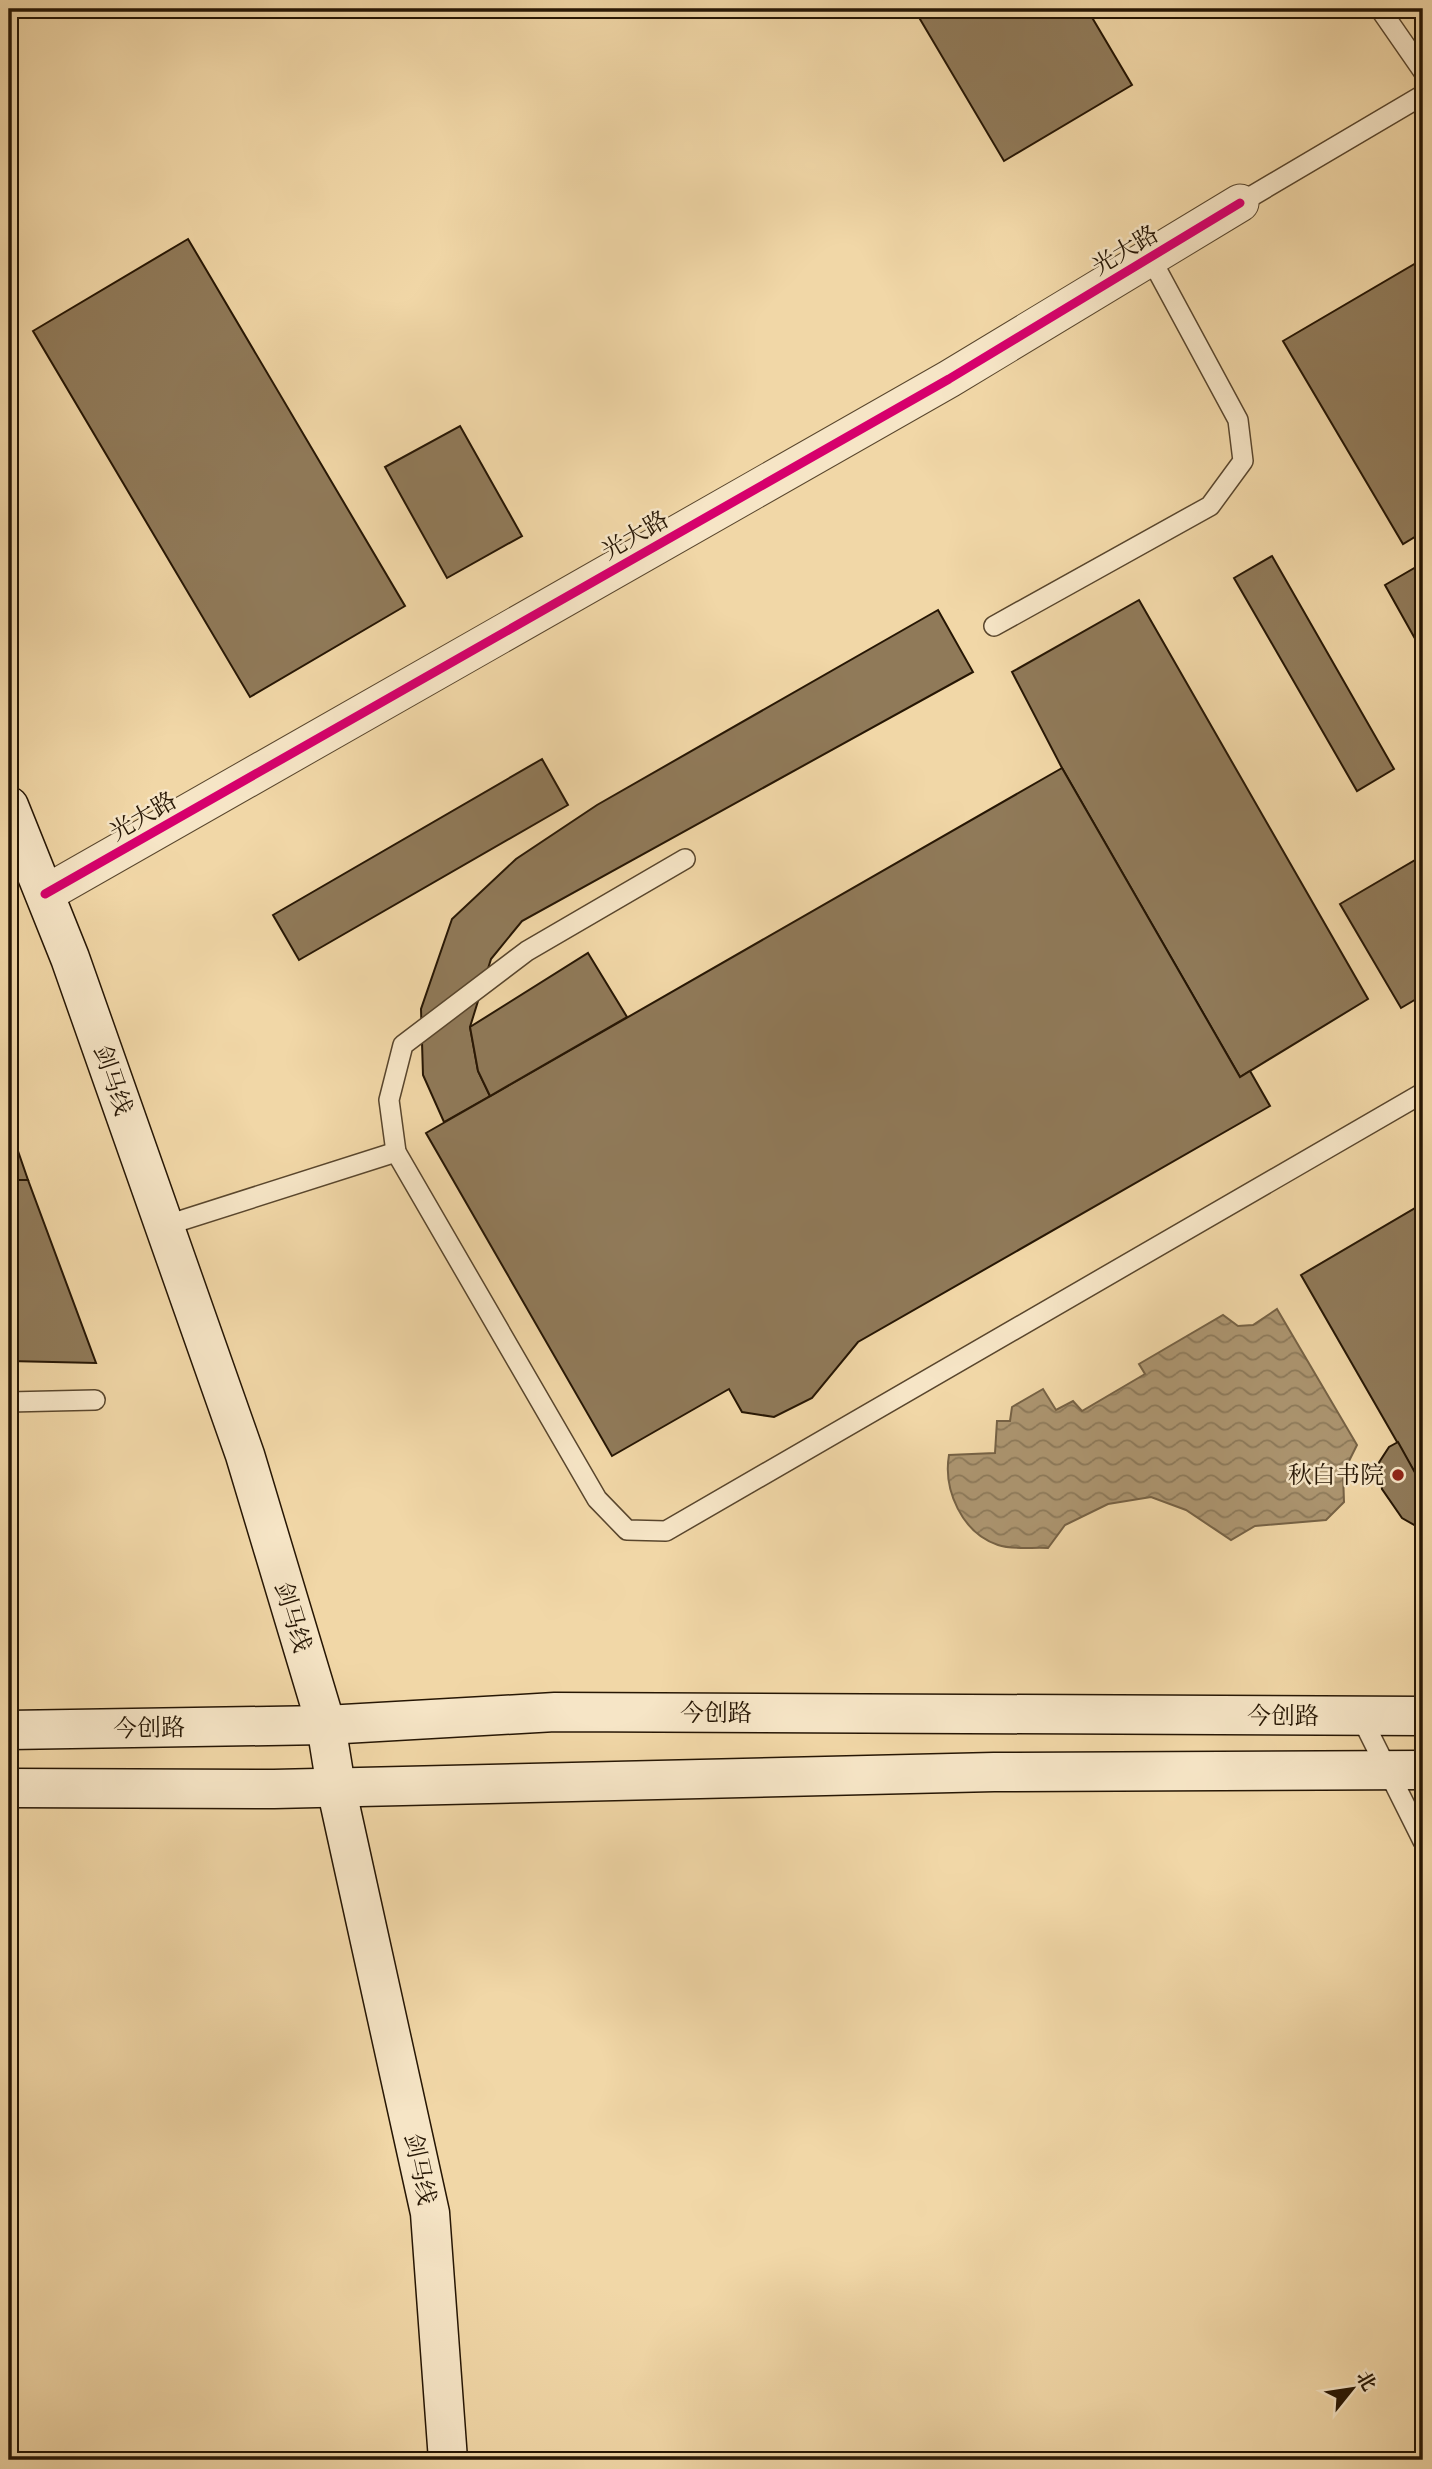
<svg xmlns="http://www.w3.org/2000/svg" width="1432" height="2469" viewBox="0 0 1432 2469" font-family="'Gentium Book Plus','Noto Serif SC',serif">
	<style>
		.water { fill: url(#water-waves); stroke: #766245; stroke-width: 2 }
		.building { fill: #907a59; stroke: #261604; stroke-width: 2 }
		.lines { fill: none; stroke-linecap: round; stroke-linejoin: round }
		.lane-casing { stroke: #59462d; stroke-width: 22 }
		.street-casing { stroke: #59462d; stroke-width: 39 }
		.secondary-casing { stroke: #261604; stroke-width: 41 }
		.lane { stroke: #f6e5c6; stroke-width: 19 }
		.street { stroke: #f6e5c6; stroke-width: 37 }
		.secondary { stroke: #f6e5c6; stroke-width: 38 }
		.cycleway-casing { stroke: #f6e5c6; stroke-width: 13 }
		.cycleway { stroke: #d6006c; stroke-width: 9 }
		.poi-dot { fill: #8f2418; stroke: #f6e5c6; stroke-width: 2.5 }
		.labels { text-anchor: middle; stroke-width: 5; stroke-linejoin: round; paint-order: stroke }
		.street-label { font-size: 24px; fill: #261604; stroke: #f6e5c6 }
		.poi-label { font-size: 24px; fill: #261604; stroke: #f6e5c6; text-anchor: end }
	</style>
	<defs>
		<pattern id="water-waves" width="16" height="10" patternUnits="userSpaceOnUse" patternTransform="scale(1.75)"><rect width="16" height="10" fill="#ac9570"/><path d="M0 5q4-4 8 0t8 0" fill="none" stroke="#8c795a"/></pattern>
	</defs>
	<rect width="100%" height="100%" fill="#f1d7a7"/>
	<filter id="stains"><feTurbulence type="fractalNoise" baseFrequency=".00286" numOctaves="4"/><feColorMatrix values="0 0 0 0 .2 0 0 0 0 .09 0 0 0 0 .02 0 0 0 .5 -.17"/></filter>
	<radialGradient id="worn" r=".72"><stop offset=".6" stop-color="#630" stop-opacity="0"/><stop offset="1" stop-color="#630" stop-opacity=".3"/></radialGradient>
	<path class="water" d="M 1277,1309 L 1357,1445 L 1343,1473 L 1344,1502 L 1326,1520 L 1255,1526 L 1231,1540 L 1186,1510 L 1151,1497 L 1108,1504 L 1065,1525 L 1048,1548 C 1033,1547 1012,1550 998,1545 C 962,1533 943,1490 949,1455 L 995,1453 L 997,1421 L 1010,1421 L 1012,1407 L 1043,1389 L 1056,1410 L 1073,1401 L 1082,1411 L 1145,1374 L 1139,1364 L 1223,1315 L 1238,1326 L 1253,1325 Z"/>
	<g class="building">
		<polygon points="914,9 1087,9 1132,85 1004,161"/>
		<polygon points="188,239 405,606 250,697 33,331"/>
		<polygon points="1423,259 1423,532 1403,544 1283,341"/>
		<polygon points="460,426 522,536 447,578 385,467"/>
		<polygon points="1272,556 1394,769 1357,791 1234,578"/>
		<polygon points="1423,563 1423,653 1385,585"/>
		<polygon points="1139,600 1368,999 1240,1077 1062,768 1012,672"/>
		<polygon points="938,610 973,672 522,921 491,959 470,1027 478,1071 490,1096 444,1122 423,1075 421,1009 452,919 516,859 597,805"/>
		<polygon points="542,759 568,805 299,960 273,915"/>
		<polygon points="1062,768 1240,1077 1250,1071 1270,1106 858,1342 812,1398 774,1417 742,1412 729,1389 612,1456 426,1133"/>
		<polygon points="1422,856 1423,995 1401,1008 1340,904"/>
		<polygon points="588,953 627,1017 490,1096 478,1071 470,1027"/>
		<polygon points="9,1125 28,1180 9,1180"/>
		<polygon points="9,1180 28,1180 96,1363 9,1361"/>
		<polygon points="1417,1207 1423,1218 1423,1487 1301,1275"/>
		<polygon points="1398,1442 1423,1487 1423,1530 1402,1518 1382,1489 1378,1464 1389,1447"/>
	</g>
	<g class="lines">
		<defs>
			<g id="lane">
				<polyline points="1380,9 1423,71"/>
				<polyline points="1240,203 1423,95"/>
				<polyline points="994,626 1210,506 1243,461 1238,420 1150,257"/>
				<polyline points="685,859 527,951 403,1045 389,1100 396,1152 597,1499 627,1530 666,1531 1421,1094 1423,1098"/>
				<polyline points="164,1226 396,1152"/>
				<polyline points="9,1402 95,1400"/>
				<polyline points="1361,1717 1423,1841"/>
			</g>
			<polyline id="street" points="45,894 949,379 1240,203"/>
			<g id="secondary">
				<polyline points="9,806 70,958 245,1455 326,1725 336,1787 430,2213 448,2460"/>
				<polyline points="9,1730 326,1725 555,1712 1423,1716"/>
				<polyline points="9,1788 274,1789 994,1772 1423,1770"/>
			</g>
		</defs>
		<use href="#lane" class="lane-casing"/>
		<use href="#street" class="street-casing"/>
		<use href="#secondary" class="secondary-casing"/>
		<use href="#lane" class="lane"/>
		<use href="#street" class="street"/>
		<use href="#secondary" class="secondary"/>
		<defs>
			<polyline id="cycleway" points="45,894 949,379 1240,203"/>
		</defs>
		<use href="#cycleway" class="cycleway-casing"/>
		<use href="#cycleway" class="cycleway"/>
	</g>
	<circle class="poi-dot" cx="1398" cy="1475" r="7"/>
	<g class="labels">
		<g class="street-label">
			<text transform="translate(1125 250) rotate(-31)" y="8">光大路</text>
			<text transform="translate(635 535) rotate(-30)" y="8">光大路</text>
			<text transform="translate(143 816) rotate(-30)" y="8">光大路</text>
			<text transform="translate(113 1080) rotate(71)" y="8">剑马线</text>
			<text transform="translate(293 1617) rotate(73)" y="8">剑马线</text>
			<text x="716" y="1721">今创路</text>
			<text x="1283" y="1724">今创路</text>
			<text transform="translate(149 1728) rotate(-1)" y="8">今创路</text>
			<text transform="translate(420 2169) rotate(78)" y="8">剑马线</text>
		</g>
		<g class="poi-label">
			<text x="1384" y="1483">秋白书院</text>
		</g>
	</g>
	<rect width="1432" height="2469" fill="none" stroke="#f1d7a7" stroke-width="35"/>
	<rect x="10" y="10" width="1411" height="2448" fill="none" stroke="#261604" stroke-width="3.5"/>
	<rect x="18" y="18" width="1397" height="2434" fill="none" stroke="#261604" stroke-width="2"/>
	<g transform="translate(1352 2389) rotate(60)" stroke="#f6e5c6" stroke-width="5" paint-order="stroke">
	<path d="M0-5L12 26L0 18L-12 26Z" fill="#261604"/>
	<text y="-10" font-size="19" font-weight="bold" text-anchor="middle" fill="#261604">北</text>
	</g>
	<rect width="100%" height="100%" filter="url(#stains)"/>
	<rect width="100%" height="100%" fill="url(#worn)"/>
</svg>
